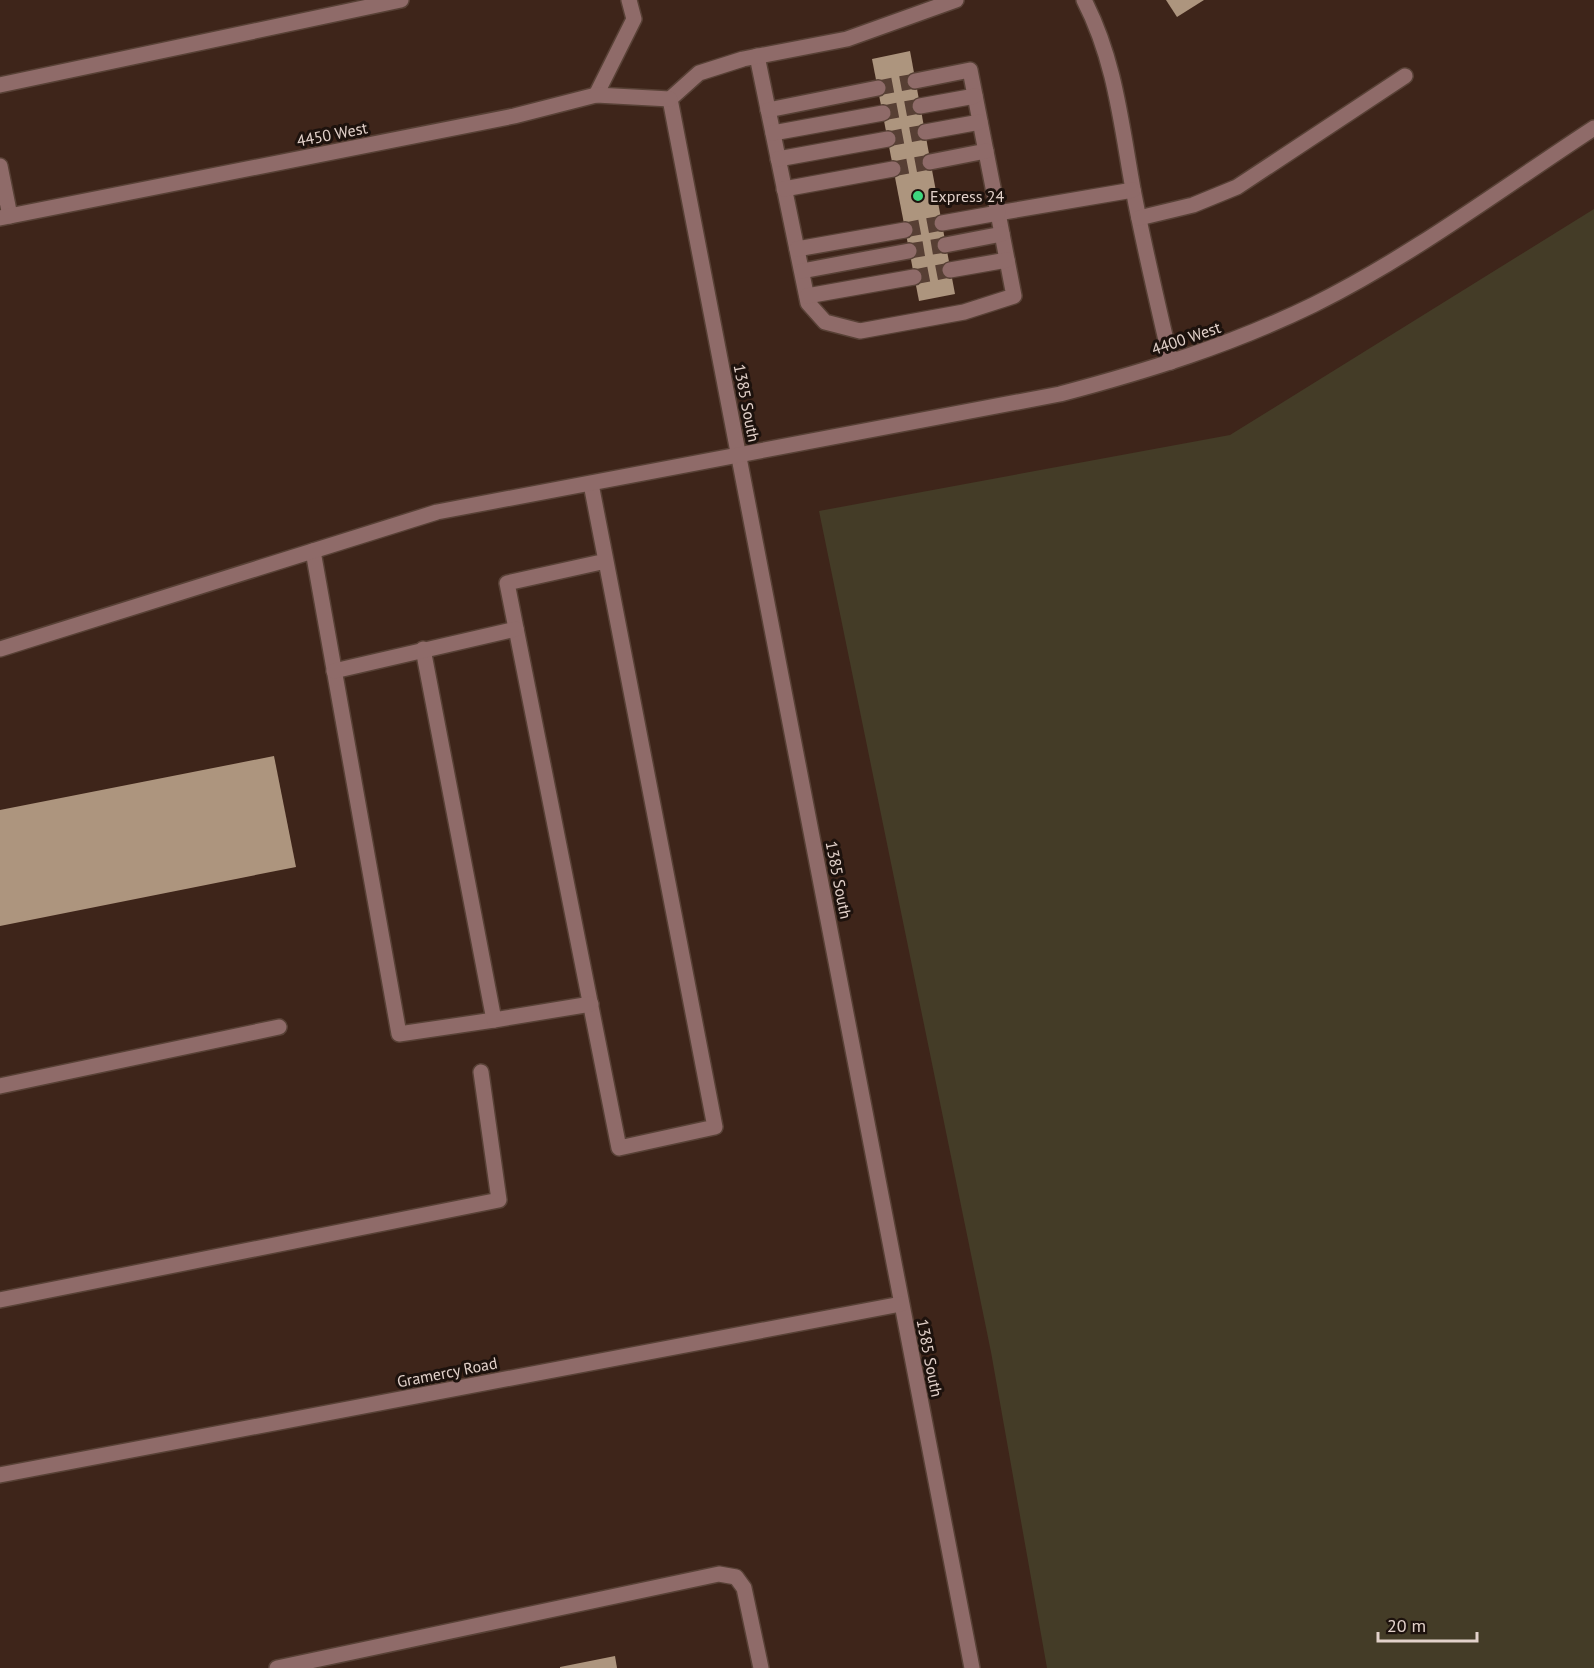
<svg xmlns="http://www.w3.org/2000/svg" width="1594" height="1668" viewBox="0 0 1594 1668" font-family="'PT Sans',sans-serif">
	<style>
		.green { fill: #443c27 }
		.building { fill: #ad957e }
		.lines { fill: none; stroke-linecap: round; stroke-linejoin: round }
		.minor-tunnel { stroke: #573f34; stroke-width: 15; stroke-dasharray: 15 8; stroke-linecap: butt }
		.minor-casing { stroke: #584136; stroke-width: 18 }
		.minor { stroke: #8f6b69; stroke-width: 15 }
		.poi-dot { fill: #3dd77e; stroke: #1d120d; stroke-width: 2 }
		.labels { text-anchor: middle; stroke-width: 6; stroke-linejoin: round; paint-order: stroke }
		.street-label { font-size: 16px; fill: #e2d1ca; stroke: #1d120d }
		.poi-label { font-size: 16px; fill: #e2d1ca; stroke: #1d120d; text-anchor: start }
	</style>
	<rect width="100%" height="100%" fill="#3e251a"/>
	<polygon class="green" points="1594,209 1594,1668 1047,1668 991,1352 819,511 1230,435"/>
	<g class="building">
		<polygon points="1166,0 1204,0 1177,17"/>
		<polygon points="910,51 955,294 919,301 872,59"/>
		<polygon points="274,756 296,867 0,926 0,810"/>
		<polygon points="615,1656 617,1668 560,1668 560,1667"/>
	</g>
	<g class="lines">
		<g class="minor-tunnel">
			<polyline points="878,88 915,81"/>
			<polyline points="883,113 920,106"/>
			<polyline points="888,139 925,132"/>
			<polyline points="893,169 930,162"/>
			<polyline points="905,230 942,223"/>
			<polyline points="909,251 945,245"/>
			<polyline points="914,277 950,270"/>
		</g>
		<defs>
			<g id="minor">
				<path d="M 1084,0 C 1115,60 1121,123 1133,189 C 1144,247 1158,305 1171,362"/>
				<polyline points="757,56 808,303 825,322 860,331 964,312 1014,296 998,213 1133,190"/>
				<polyline points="915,81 970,70 998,213 942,223"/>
				<polyline points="0,85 401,0"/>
				<polyline points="596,95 634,19 629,0"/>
				<polyline points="670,99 972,1668"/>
				<polyline points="670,99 699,73 743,59 847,39 956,0"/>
				<polyline points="920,106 975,96"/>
				<polyline points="768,110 878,88"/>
				<polyline points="925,132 980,122"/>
				<polyline points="773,133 883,113"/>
				<polyline points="778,159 888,139"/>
				<polyline points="930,162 986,151"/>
				<polyline points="0,166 10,216"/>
				<polyline points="784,189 893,169"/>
				<polyline points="0,218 514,116 596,95 670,99"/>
				<polyline points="1139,218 1193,205 1237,187 1405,76"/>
				<polyline points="945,245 1002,234"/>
				<polyline points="797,249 905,230"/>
				<polyline points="950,270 1007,260"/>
				<polyline points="802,271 909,251"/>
				<polyline points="807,296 914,277"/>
				<polyline points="591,484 606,561 715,1127 619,1148 507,583 606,561"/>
				<polyline points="313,551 399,1034 494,1020"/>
				<path d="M 0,649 L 437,512 L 1060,394 C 1147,371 1231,345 1313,305 C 1412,256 1502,188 1594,128"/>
				<polyline points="423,649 494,1020 591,1004"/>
				<polyline points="334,671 516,629"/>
				<polyline points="0,1086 279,1027"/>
				<polyline points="0,1300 499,1200 481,1072"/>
				<polyline points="0,1475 901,1304"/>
				<polyline points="277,1668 719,1574 736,1577 744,1588 761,1668"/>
			</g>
		</defs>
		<use href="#minor" class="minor-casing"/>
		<use href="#minor" class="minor"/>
	</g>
	<circle class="poi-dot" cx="918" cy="196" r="6"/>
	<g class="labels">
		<g class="street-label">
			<text transform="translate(332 134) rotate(-11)" y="6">4450 West</text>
			<text transform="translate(1186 338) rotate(-19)" y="6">4400 West</text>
			<text transform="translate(747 403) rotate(79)" y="6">1385 South</text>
			<text transform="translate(839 880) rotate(79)" y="6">1385 South</text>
			<text transform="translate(930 1358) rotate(79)" y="6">1385 South</text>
			<text transform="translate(447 1372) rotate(-11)" y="6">Gramercy Road</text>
		</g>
		<g class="poi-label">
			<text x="930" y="202">Express 24</text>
		</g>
	</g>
	<path d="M1378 1632v9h99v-9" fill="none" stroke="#e2d1ca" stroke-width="3"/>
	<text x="1387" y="1632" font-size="18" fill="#e2d1ca" stroke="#1d120d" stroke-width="4.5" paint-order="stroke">20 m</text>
</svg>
